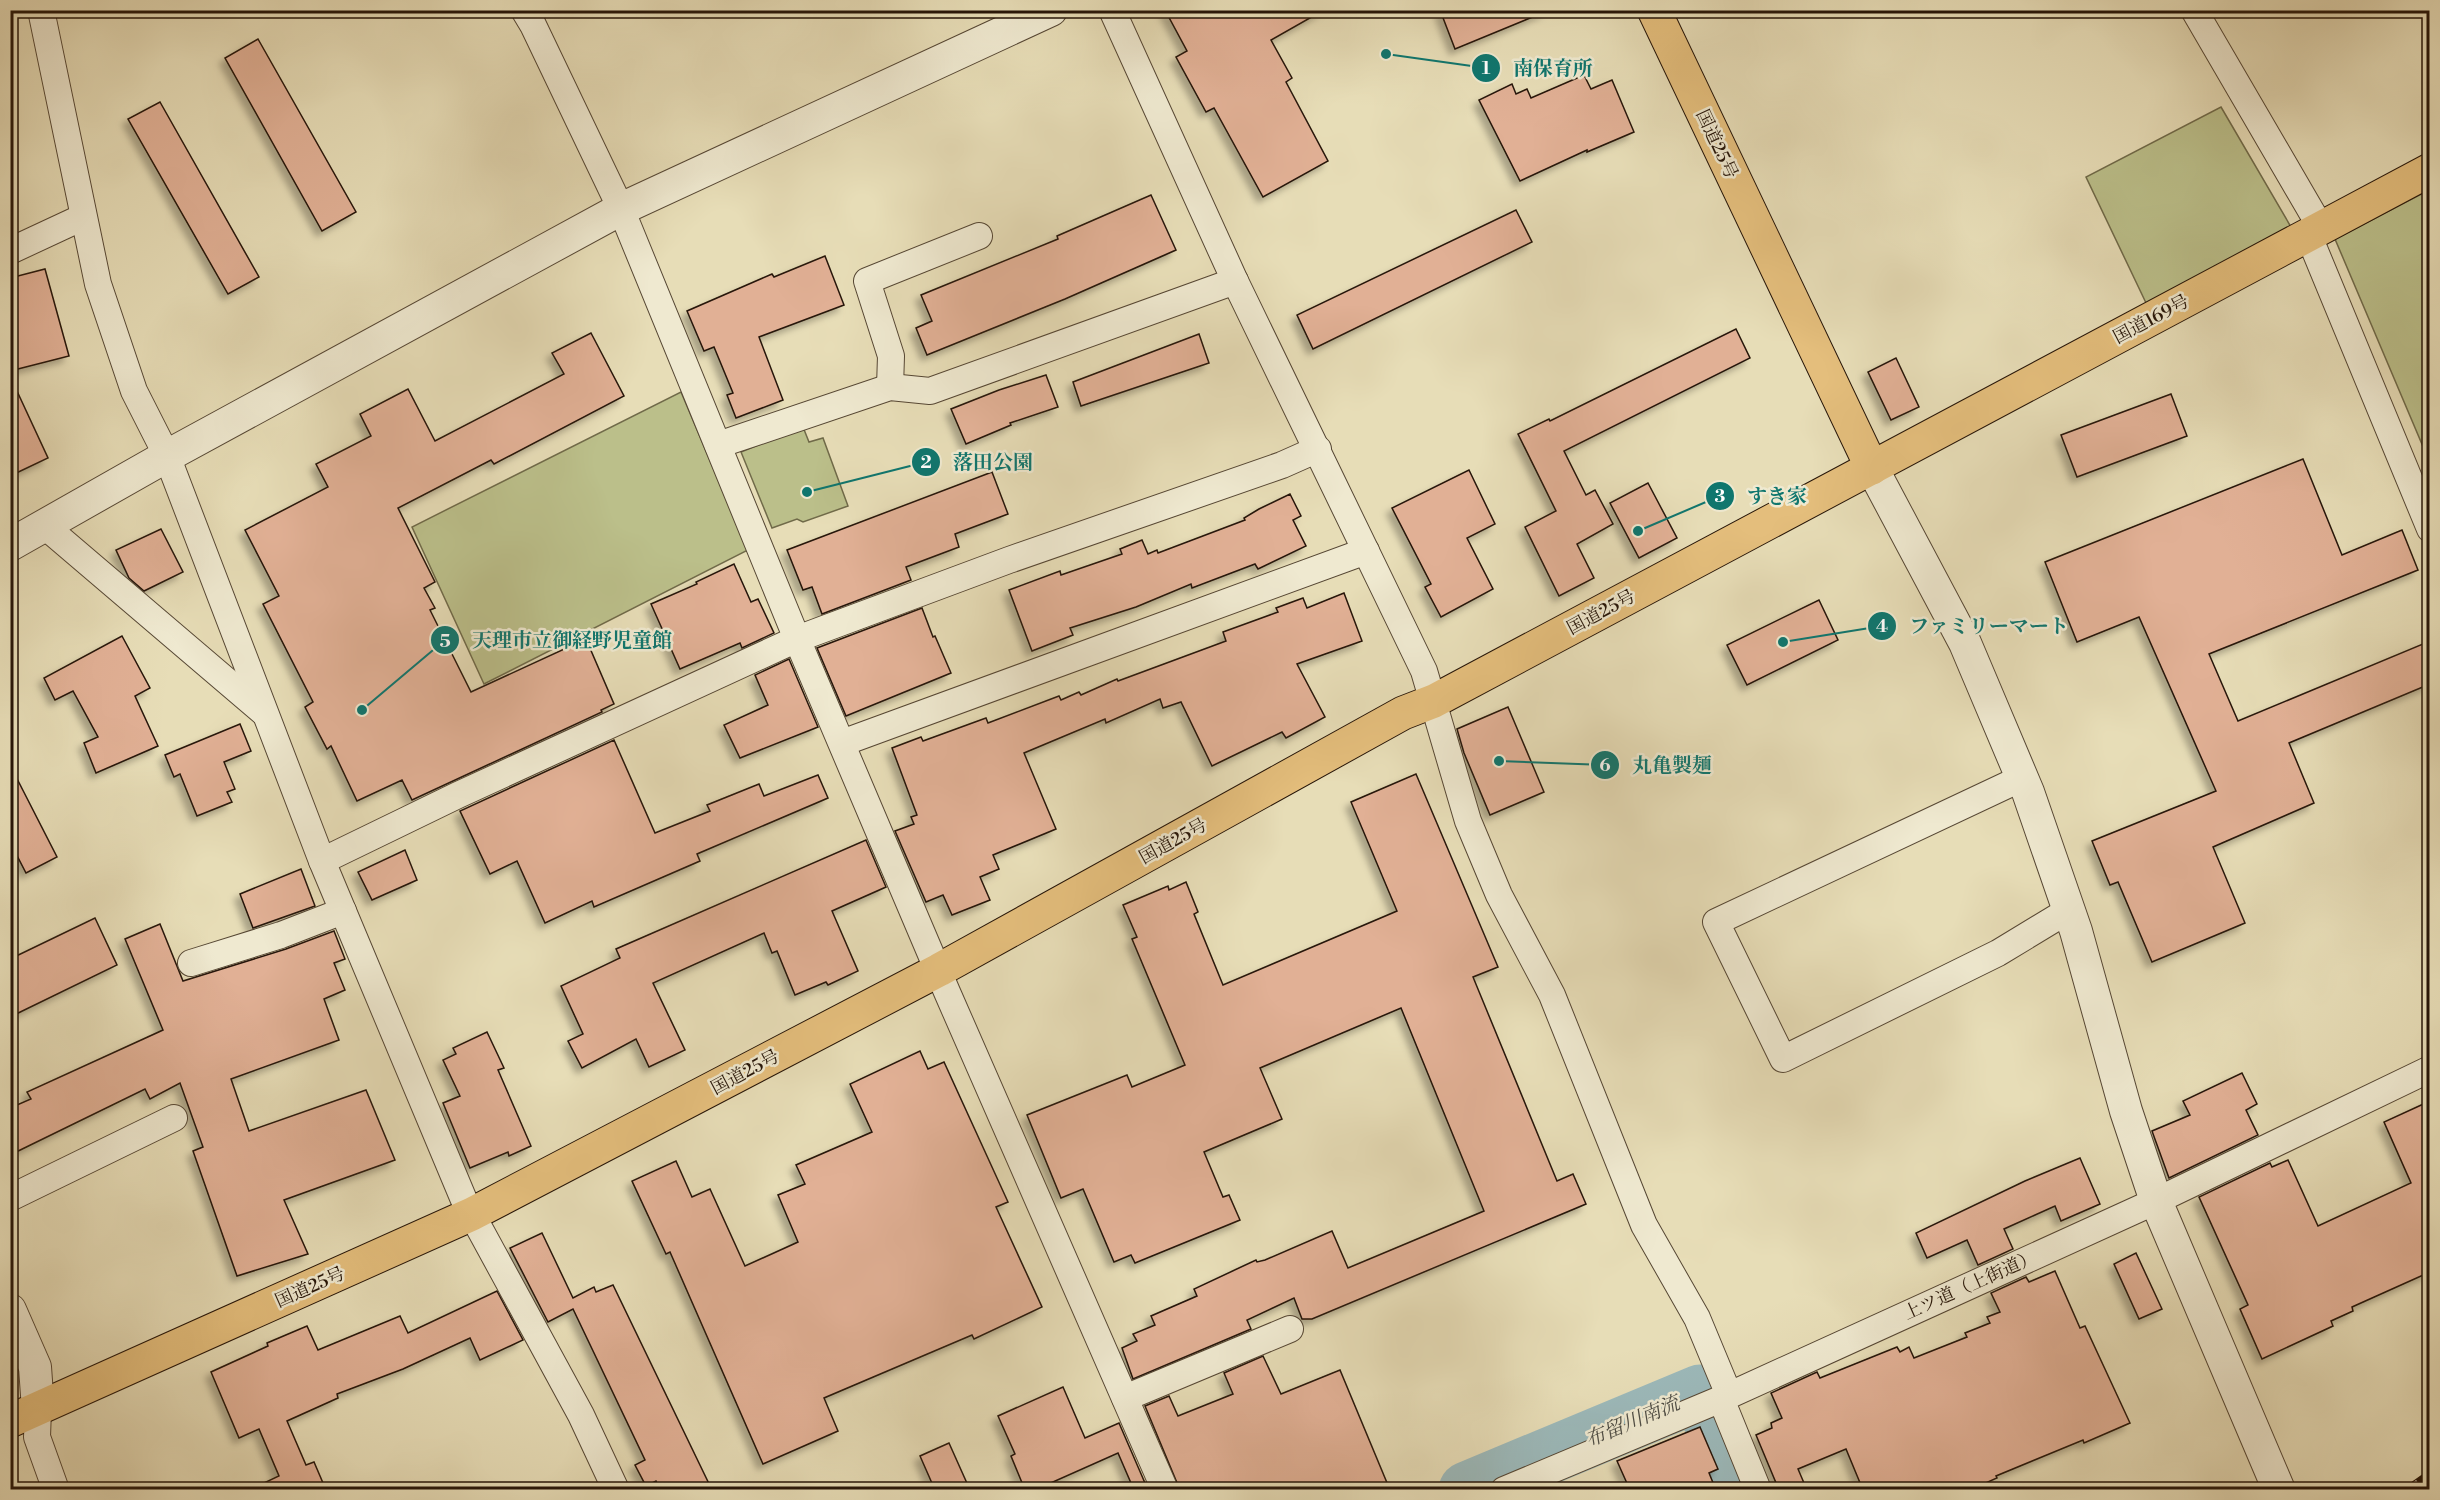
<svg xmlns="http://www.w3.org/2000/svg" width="2440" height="1500" viewBox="0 0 2440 1500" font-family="'Libre Bodoni','Noto Serif JP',serif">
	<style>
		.green { fill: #bbbf8a; stroke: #706a49; stroke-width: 1.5 }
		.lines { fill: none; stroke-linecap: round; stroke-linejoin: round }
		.river { stroke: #9cb9ba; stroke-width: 57 }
		.building { fill: #e1b095; stroke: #261508; stroke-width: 1.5; filter: url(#shadow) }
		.minor-casing { stroke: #564734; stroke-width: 28 }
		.tertiary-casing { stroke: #564734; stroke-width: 34 }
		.trunk-casing { stroke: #261508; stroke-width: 35 }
		.minor { stroke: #efe9d0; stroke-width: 26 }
		.tertiary { stroke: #efe9d0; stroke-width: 32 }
		.trunk { stroke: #e4be7c; stroke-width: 33 }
		.rail-casing { stroke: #261508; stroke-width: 7 }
		.rail { stroke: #efe9d0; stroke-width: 4.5; stroke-dasharray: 14; stroke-linecap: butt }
		.labels { text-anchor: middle; stroke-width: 5; stroke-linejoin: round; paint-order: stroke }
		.street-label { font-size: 18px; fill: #261508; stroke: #efe9d0 }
		.water-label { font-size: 20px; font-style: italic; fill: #4f4e46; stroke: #efe9d0 }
		.leader { fill: none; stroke: #0f766e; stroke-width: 2 }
		.callout-dot { fill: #0f766e; stroke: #efe9d0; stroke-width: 2 }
		.mark-label { font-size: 18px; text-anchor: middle; font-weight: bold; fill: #fff }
		.callout-label { font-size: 20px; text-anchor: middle; font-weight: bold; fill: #0f766e; stroke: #efe9d0; stroke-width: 5; stroke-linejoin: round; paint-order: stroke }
	</style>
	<defs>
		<filter id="shadow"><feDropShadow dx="-5.5" dy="5.5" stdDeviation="3" flood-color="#0004"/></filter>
	</defs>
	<rect width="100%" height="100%" fill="#e7ddb7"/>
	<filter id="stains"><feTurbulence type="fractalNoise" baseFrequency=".00333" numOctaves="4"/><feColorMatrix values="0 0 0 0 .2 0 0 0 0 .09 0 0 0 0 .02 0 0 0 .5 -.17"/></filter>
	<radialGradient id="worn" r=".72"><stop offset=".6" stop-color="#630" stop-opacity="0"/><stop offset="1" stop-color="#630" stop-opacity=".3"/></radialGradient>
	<g class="green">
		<polygon points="2221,107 2291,227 2147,305 2086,177"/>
		<polygon points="2429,190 2430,455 2427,456 2335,239"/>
		<polygon points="681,392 748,550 484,684 412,527"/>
		<polygon points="803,427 809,442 823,438 848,506 803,522 797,519 772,528 741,452"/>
	</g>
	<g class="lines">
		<polyline class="river" points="1467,1490 1700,1393 1740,1490"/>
	</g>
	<g class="building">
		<polygon points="1165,10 1324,10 1271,40 1292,78 1286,82 1328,161 1263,197 1214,108 1206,112 1176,57 1187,51"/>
		<polygon points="1440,10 1547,10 1547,11 1455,49"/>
		<polygon points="258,39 356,212 322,231 225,58"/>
		<polygon points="1584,75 1591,89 1612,80 1634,132 1587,152 1587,150 1520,181 1479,100 1512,84 1516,94 1527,89 1531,98"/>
		<polygon points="160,102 259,277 228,294 128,119"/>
		<polygon points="1151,195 1176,250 1065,299 927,355 916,328 932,321 921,295 1058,239 1057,236"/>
		<polygon points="1516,210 1532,242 1313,349 1297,315"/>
		<polygon points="825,256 844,305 759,337 783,400 736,418 727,395 733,393 714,347 704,351 687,311 772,274 774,277"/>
		<polygon points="45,269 69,356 10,371 10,278"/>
		<polygon points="1736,329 1750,358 1564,451 1586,495 1595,490 1613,524 1577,544 1594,578 1559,596 1525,527 1556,511 1518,434 1549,419 1550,421"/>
		<polygon points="591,333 624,396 494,464 491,460 398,508 435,582 424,588 435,608 430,610 471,692 586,639 614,704 601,710 602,712 412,800 402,780 357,801 331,746 327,749 305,707 313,702 263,604 279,596 245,530 328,487 316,464 371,436 360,414 408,389 435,441 564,374 552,353"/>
		<polygon points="1199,334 1209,363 1081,406 1073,382"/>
		<polygon points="1896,358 1919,407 1891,420 1868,372"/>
		<polygon points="1046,375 1058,407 1010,423 1011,425 966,444 951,409 999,390"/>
		<polygon points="10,376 48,458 10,476"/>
		<polygon points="2171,394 2187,436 2077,477 2061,435"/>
		<polygon points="2303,459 2342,555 2402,530 2418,570 2209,654 2238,721 2430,641 2430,684 2289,743 2314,803 2213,847 2245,923 2152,962 2118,882 2110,885 2092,841 2216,791 2139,617 2077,642 2045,562"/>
		<polygon points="1469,470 1495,524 1467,538 1493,589 1441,617 1425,587 1431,584 1392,508"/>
		<polygon points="992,472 1008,514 955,534 959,547 906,567 911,580 822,614 812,587 803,590 787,550"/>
		<polygon points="1648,483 1677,538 1639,558 1610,503"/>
		<polygon points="1290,494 1301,516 1293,520 1306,546 1258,569 1255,564 1192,588 1191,584 1136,607 1070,628 1073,635 1032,651 1009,590 1060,571 1061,575 1122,554 1120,549 1142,540 1148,554 1157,550 1158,553 1245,520 1244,518 1259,509"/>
		<polygon points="161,529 183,572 144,591 129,578 116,550"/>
		<polygon points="734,564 751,602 758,599 774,633 742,648 740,643 680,669 651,604 697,584 696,582"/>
		<polygon points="1344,593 1362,641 1297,664 1325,717 1286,738 1282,732 1212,766 1181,702 1163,708 1160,699 1106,723 1105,719 1024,753 1056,829 993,855 999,869 980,877 990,900 952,915 943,895 926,902 895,831 914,824 911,817 917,815 892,748 921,737 923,741 986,718 988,723 1059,696 1061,700 1079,692 1081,695 1117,679 1118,681 1226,641 1223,632 1278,612 1276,608 1303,598 1307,608"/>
		<polygon points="1819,600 1838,640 1747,685 1727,645"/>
		<polygon points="922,608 933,637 935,636 951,673 846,716 817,648"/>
		<polygon points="122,636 150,688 135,696 158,746 96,773 84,743 98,737 73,691 55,700 44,678"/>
		<polygon points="789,659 818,727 740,758 724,725 768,705 755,675"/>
		<polygon points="1508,707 1544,792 1490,815 1464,753 1457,729"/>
		<polygon points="240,724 251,751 224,762 235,789 227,792 232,802 197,816 180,774 174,777 165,755"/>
		<polygon points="614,740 655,833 710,811 707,805 759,784 764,796 818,775 828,798 697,854 700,861 594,907 592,901 545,923 517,861 490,874 460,811"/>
		<polygon points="10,765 57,857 26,873 10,842"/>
		<polygon points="1416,774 1498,967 1473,977 1557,1181 1573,1174 1586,1204 1312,1319 1302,1319 1294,1298 1247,1320 1251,1329 1133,1379 1122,1348 1137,1341 1133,1334 1155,1325 1151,1316 1197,1296 1194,1289 1256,1260 1257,1262 1265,1260 1332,1231 1348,1268 1484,1211 1401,1008 1260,1068 1282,1119 1204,1152 1223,1197 1229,1195 1240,1220 1135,1263 1131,1255 1114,1262 1083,1189 1061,1198 1027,1115 1127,1075 1132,1087 1185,1065 1132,939 1137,937 1123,905 1168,886 1169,890 1186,882 1198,912 1194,914 1223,985 1397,911 1351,802"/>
		<polygon points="866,840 886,887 832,911 858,971 828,985 826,982 795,995 777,951 772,953 764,933 653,983 685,1050 649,1067 636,1039 582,1068 568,1041 583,1034 561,986 620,958 616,949"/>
		<polygon points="405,850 417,880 372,900 358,872"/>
		<polygon points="301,869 315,906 253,928 240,894"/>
		<polygon points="95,918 117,965 10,1017 10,959"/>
		<polygon points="160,924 183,981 286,949 334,931 345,959 334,963 345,990 324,999 339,1040 231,1079 249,1131 366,1090 395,1160 284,1200 308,1254 237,1276 193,1151 203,1147 180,1083 150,1099 145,1089 10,1155 10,1108 31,1099 27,1092 163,1030 125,939"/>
		<polygon points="487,1032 504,1068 498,1070 531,1146 509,1156 508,1152 470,1168 443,1103 460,1096 443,1060 456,1054 453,1048"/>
		<polygon points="920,1051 928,1069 944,1062 1008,1202 996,1207 1042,1307 974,1339 972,1335 824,1398 838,1431 763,1464 670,1252 666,1254 632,1181 676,1161 692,1197 710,1189 745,1266 798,1242 778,1195 805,1184 796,1165 872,1132 850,1084"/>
		<polygon points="2242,1073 2257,1104 2246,1110 2258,1135 2169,1178 2152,1131 2190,1115 2183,1101"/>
		<polygon points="2430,1101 2430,1272 2352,1307 2353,1311 2331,1321 2333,1326 2262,1359 2240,1309 2248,1305 2199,1197 2270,1163 2272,1167 2288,1160 2318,1226 2411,1183 2384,1122"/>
		<polygon points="2080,1158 2100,1204 2061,1221 2055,1206 2004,1229 2013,1249 1978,1265 1967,1240 1927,1258 1916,1233 2025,1181"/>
		<polygon points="542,1233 573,1298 594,1287 596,1292 613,1285 712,1490 660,1490 656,1481 646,1486 635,1465 645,1460 573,1309 548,1322 510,1248"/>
		<polygon points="2136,1253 2162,1309 2139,1319 2114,1264"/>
		<polygon points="2055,1271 2080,1328 2085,1326 2130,1423 2084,1443 2083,1440 1996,1476 1997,1478 1970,1490 1863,1490 1846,1449 1798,1469 1807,1490 1779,1490 1756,1435 1772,1428 1771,1423 1782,1418 1771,1393 1817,1372 1820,1378 1897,1347 1900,1352 1909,1347 1914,1358 1967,1337 1965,1333 1990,1323 1987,1317 2000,1312 1991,1293 2026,1277 2029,1282"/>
		<polygon points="497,1291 523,1340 480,1360 470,1338 403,1369 337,1394 338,1398 287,1421 306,1465 314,1462 326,1490 249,1490 279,1476 259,1429 239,1438 211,1372 268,1346 267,1343 307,1326 318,1350 400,1316 408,1333"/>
		<polygon points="1263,1356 1281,1394 1340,1370 1390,1490 1180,1490 1145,1406 1169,1396 1178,1416 1233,1394 1224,1373"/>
		<polygon points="1063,1387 1085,1438 1119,1423 1148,1490 1134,1490 1118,1453 1035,1490 1025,1490 1011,1456 1015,1454 998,1416"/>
		<polygon points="1700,1427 1718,1469 1709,1473 1716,1490 1630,1490 1617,1461"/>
		<polygon points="949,1443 970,1490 935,1490 920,1456"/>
	</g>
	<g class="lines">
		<defs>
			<g id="minor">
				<polyline points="41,10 98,284 134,391 167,456 322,861 464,1200 581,1415 616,1490"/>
				<polyline points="524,10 533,25 621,209 797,639 947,992 1165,1490"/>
				<polyline points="1112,10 1235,281 1424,671 1468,821 1499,895 1552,995 1644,1225 1697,1318 1729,1395"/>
				<polyline points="2194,10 2321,228"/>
				<polyline points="2308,234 2430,529"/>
				<polyline points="10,251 83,217"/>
				<polyline points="890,387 891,356 867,281 979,236"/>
				<polyline points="718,445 890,387 930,391 1235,281"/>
				<polyline points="45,526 262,711"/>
				<polyline points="842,743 1366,551"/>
				<polyline points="2022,778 1716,922 1783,1059 1998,953 2069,910"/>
				<polyline points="322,861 458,795 797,639 1009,560 1282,465 1318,449"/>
				<polyline points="191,963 281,935 343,911"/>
				<polyline points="10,1198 174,1118"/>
				<polyline points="1125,1398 1290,1329"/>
				<polyline points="1721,1399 1758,1490"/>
				<polyline points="38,1409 37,1437 56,1490"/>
				<polyline points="1504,1490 1721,1399 2156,1201 2430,1069"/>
			</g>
			<g id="tertiary">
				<polyline points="1872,468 1965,643 2028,792 2076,931 2126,1111 2156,1201 2279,1490"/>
				<polyline points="10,545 167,456 621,209 1051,10"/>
				<polyline points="10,1310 35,1367 38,1409"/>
			</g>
			<g id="trunk">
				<polyline points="1654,10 1872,468"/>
				<polyline points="10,1421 472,1214 939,970 1403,713 1434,701 2430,170"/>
			</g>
		</defs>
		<use href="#minor" class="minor-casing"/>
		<use href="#tertiary" class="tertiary-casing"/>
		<use href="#trunk" class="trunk-casing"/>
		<use href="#minor" class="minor"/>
		<use href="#tertiary" class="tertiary"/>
		<use href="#trunk" class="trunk"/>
		<defs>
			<polyline id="rail" points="2406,1490 2430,1473"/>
		</defs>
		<use href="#rail" class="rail-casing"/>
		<use href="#rail" class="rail"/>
	</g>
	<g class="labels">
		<g class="street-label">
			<text transform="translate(1717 144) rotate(65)" y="6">国道25号</text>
			<text transform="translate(2151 319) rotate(-28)" y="6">国道169号</text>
			<text transform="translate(1601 612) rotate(-28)" y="6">国道25号</text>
			<text transform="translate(1173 841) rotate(-29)" y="6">国道25号</text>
			<text transform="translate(745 1072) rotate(-28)" y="6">国道25号</text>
			<text transform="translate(1970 1285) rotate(-24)" y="6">上ツ道（上街道）</text>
			<text transform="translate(310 1287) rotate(-24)" y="6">国道25号</text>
		</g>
		<g class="water-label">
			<text transform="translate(1632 1421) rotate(-23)" y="7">布留川南流</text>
		</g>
	</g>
	<path class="leader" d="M1386 54L1486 68M807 492L926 462M1638 531L1720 496M1783 642L1882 626M362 710L445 640M1499 761L1605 765"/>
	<g class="callout-dot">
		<circle cx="1386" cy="54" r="6"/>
		<circle cx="807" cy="492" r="6"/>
		<circle cx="1638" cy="531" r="6"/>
		<circle cx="1783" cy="642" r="6"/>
		<circle cx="362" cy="710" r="6"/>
		<circle cx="1499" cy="761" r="6"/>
		<circle cx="1486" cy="68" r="15"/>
		<circle cx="926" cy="462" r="15"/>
		<circle cx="1720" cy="496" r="15"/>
		<circle cx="1882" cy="626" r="15"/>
		<circle cx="445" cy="640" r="15"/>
		<circle cx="1605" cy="765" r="15"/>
	</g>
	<g class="mark-label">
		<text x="1486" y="74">1</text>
		<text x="926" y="468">2</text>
		<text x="1720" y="502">3</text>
		<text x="1882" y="632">4</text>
		<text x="445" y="647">5</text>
		<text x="1605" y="771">6</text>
	</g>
	<g class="callout-label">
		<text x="1553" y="75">南保育所</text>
		<text x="993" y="469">落田公園</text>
		<text x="1777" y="503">すき家</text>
		<text x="1989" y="633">ファミリーマート</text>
		<text x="572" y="647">天理市立御経野児童館</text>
		<text x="1672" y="772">丸亀製麺</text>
	</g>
	<rect width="2440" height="1500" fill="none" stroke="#e7ddb7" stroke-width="36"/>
	<rect x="12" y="12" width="2416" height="1476" fill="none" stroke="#261508" stroke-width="3"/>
	<rect x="18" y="18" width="2404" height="1464" fill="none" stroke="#261508" stroke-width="1.5"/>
	<rect width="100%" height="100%" filter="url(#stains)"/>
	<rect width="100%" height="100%" fill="url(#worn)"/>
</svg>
